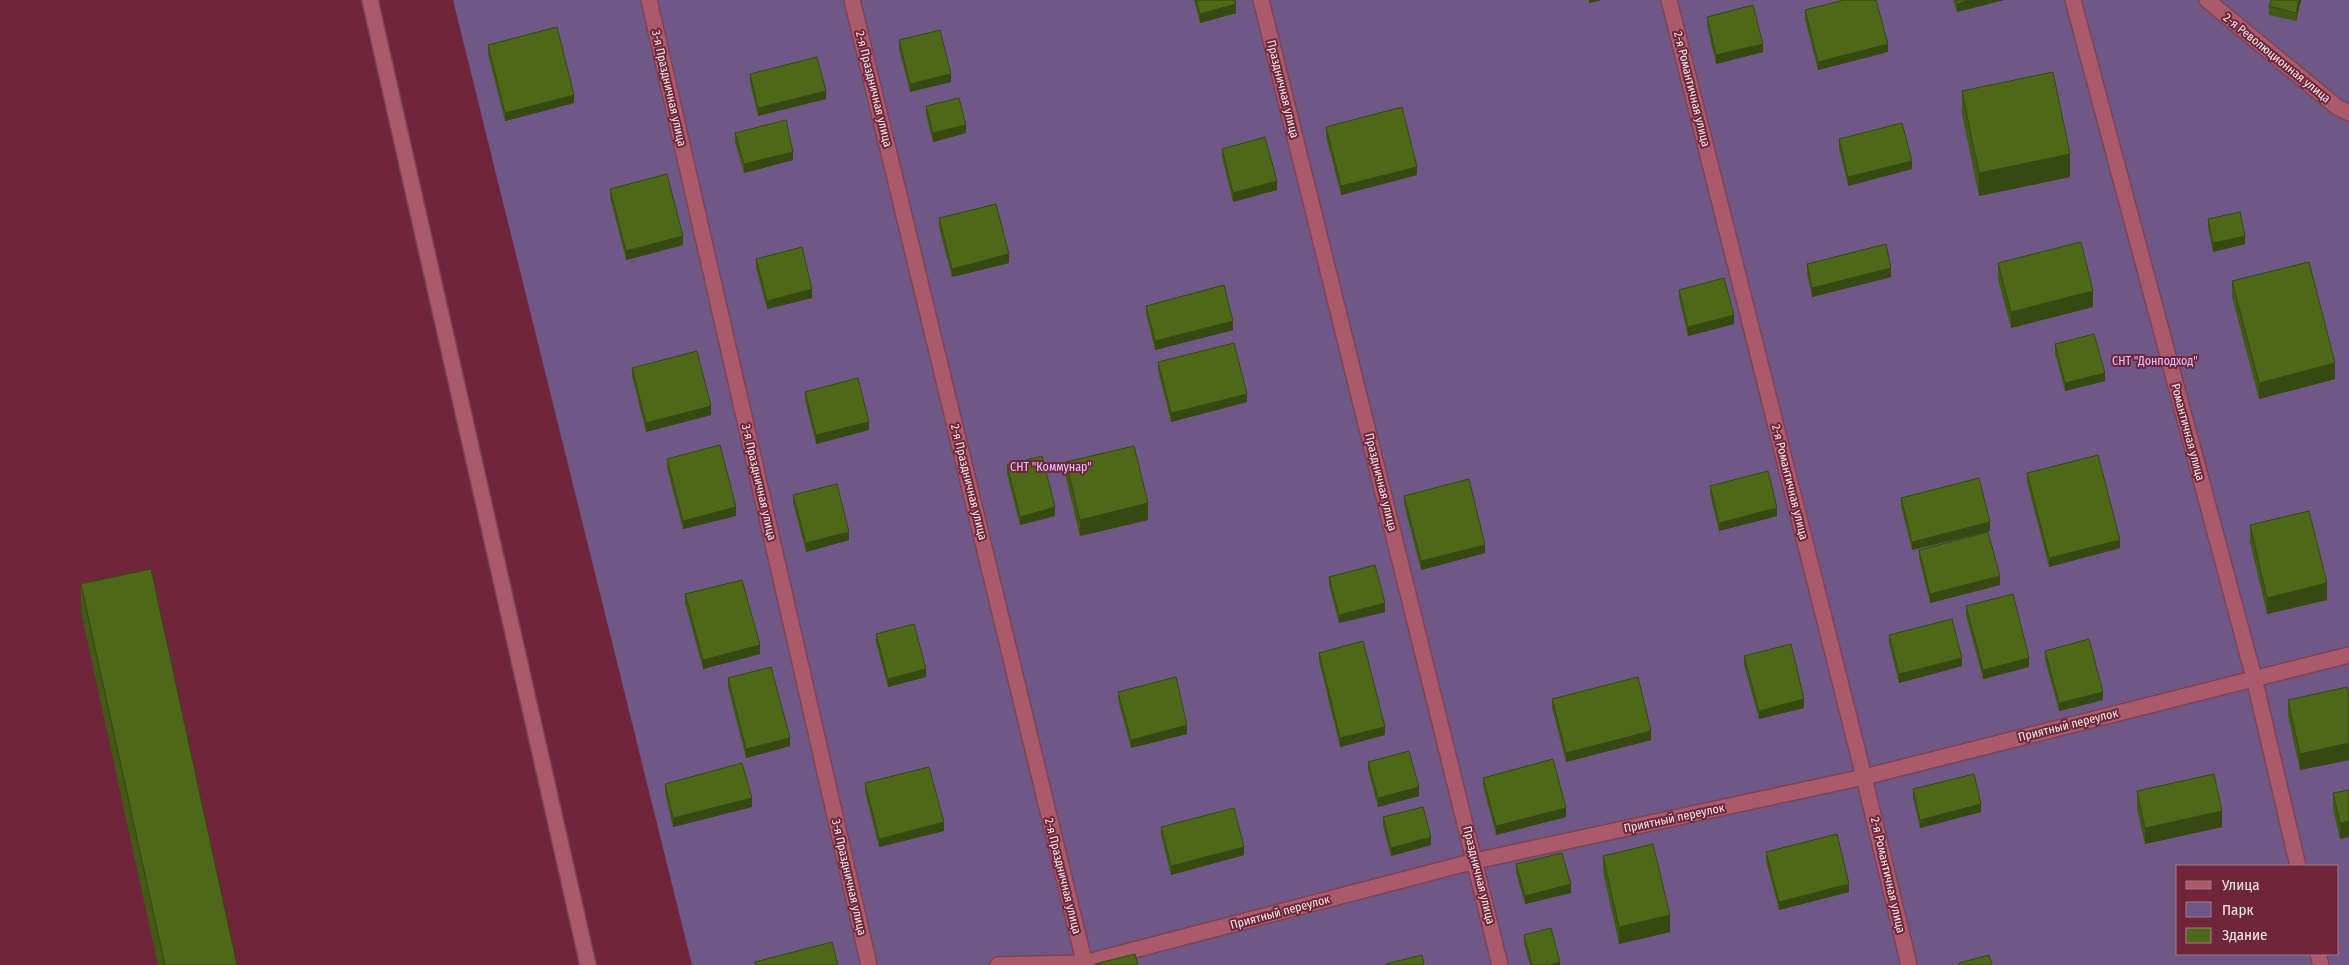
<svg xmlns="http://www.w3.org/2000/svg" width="2349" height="965" viewBox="0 0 2349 965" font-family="'Fira Sans Condensed',sans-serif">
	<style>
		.green { fill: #6f5886; fill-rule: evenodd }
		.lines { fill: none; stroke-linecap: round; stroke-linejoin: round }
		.minor-casing { stroke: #7d4357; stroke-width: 18 }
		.minor { stroke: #ab5a6c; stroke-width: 15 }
		.wall { fill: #425916 }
		.shaded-wall { fill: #364912 }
		.building { fill: #4d6819; stroke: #364912 }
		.labels { text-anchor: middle; stroke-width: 4; stroke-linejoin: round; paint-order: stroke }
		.street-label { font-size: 12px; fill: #f9eff1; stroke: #70263a }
		.park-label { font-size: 12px; fill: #e1c6ff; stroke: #70263a }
	</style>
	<rect width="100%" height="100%" fill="#70263a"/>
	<path class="green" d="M 453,0 L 2349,0 L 2349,965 L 692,965 ZM 2178,866 L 2338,866 L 2338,954 L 2178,954 Z"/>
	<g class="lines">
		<defs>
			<g id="minor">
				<polyline points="370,0 588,965"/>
				<polyline points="649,0 869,965"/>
				<polyline points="852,0 1085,965"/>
				<polyline points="1261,0 1500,965"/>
				<polyline points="1669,0 1864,777 1909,965"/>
				<polyline points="2073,0 2254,678 2298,866"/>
				<polyline points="2207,0 2337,107 2349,113"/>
				<polyline points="2318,954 2321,965"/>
				<polyline points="998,965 1084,963 1475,861 1864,777 2349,655"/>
			</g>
		</defs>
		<use href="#minor" class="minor-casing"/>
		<use href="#minor" class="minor"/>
	</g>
	<g class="wall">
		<polygon points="1194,0 1235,0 1236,13 1200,23"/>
		<polygon points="1953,0 2004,0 1957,12"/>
		<polygon points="2301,0 2296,21 2269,15 2269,6"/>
		<polygon points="1805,10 1888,52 1818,70 1805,19"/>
		<polygon points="1707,17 1763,52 1716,64 1707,25"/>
		<polygon points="899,40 951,82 910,92 899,49"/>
		<polygon points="488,45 574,103 505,121 488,54"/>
		<polygon points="750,74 826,99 758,116 750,83"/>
		<polygon points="1962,91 2070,177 1979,196 1962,114"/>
		<polygon points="926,106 966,133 933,142 926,115"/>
		<polygon points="1326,127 1417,175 1341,195 1326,136"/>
		<polygon points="735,133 793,160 744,173 735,142"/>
		<polygon points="1839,139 1912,169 1848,186 1839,148"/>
		<polygon points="1222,149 1277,190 1233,202 1222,157"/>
		<polygon points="610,189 683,245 626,260 610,197"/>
		<polygon points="939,218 1009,263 952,277 939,227"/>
		<polygon points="2208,219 2245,244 2213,252 2208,228"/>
		<polygon points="756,259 812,298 767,309 756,268"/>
		<polygon points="1998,263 2093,307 2011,328 1998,279"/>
		<polygon points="1807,264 1891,277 1812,297 1807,273"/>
		<polygon points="2232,281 2335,379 2259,399 2232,297"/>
		<polygon points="1679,290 1734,324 1688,336 1679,298"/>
		<polygon points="1146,306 1233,330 1155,350 1146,314"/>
		<polygon points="2055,344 2105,381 2065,391 2055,353"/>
		<polygon points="1158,362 1247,402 1171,422 1158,371"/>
		<polygon points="632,368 711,415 646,432 632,376"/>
		<polygon points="805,392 869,430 816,444 805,400"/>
		<polygon points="667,459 736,516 683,529 667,468"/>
		<polygon points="1066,462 1148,520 1080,536 1066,478"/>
		<polygon points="1007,465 1055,516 1020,525 1007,474"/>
		<polygon points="2027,473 2120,548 2049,567 2027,482"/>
		<polygon points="1710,486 1777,516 1719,531 1710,494"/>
		<polygon points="793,495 849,540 806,552 793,503"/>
		<polygon points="1404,496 1485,553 1421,570 1404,504"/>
		<polygon points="1901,498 1990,531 1912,550 1901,506"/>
		<polygon points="2250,525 2327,600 2267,614 2250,542"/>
		<polygon points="1919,550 2000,585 1930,603 1919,558"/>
		<polygon points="1329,577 1385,612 1339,623 1329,585"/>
		<polygon points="81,584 237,965 158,965 81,612"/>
		<polygon points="685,594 760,654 703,669 685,603"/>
		<polygon points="1966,606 2029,667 1983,679 1966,615"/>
		<polygon points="876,634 926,677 888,687 876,643"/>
		<polygon points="1889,635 1962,666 1899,683 1889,643"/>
		<polygon points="2045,651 2103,700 2059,711 2045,659"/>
		<polygon points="1319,653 1385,735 1340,747 1319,661"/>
		<polygon points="1744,656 1804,708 1759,719 1744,665"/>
		<polygon points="728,678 790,746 746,758 728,687"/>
		<polygon points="1118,692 1187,734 1131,748 1118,700"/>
		<polygon points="2349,696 2349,760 2300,770 2288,716 2288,700"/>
		<polygon points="1552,699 1651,740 1566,762 1552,708"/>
		<polygon points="1368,762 1419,796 1378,807 1368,770"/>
		<polygon points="1483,778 1566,817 1496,835 1483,786"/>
		<polygon points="865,783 944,831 879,847 865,792"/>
		<polygon points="665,784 752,807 673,827 665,792"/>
		<polygon points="1913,789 1981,812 1920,828 1913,798"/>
		<polygon points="2349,790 2340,839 2333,809 2333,793"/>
		<polygon points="2137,791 2222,827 2145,844 2137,808"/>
		<polygon points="1383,817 1431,845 1391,856 1383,826"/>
		<polygon points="1161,827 1244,855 1171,875 1161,835"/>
		<polygon points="1766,852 1849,892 1779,910 1766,861"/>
		<polygon points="1603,856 1670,932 1619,944 1603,872"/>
		<polygon points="1516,864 1571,893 1525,904 1516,873"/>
		<polygon points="1524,935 1560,965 1530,965 1524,944"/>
	</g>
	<g class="shaded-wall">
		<polygon points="1589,0 1602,0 1589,3"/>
		<polygon points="1971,0 2004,0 1957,12 1957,4"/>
		<polygon points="2299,0 2301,0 2296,21 2296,13"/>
		<polygon points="1236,4 1236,13 1200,23 1200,14"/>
		<polygon points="1763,44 1763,52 1716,64 1716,55"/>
		<polygon points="1888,44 1888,52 1818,70 1818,62"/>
		<polygon points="951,74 951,82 910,92 910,84"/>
		<polygon points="826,91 826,99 758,116 758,108"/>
		<polygon points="574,95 574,103 505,121 505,113"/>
		<polygon points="966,125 966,133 933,142 933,133"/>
		<polygon points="793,152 793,160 744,173 744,164"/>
		<polygon points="2070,154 2070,177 1979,196 1979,173"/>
		<polygon points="1912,161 1912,169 1848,186 1848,177"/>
		<polygon points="1417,167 1417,175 1341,195 1341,186"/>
		<polygon points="1277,181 1277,190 1233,202 1233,193"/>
		<polygon points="683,236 683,245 626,260 626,251"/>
		<polygon points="2245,236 2245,244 2213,252 2213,243"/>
		<polygon points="1009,254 1009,263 952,277 952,269"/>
		<polygon points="1891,268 1891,277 1812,297 1812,288"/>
		<polygon points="812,289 812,298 767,309 767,301"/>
		<polygon points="2093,291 2093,307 2011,328 2011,312"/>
		<polygon points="1734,315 1734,324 1688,336 1688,327"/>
		<polygon points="1233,321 1233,330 1155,350 1155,341"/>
		<polygon points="2335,363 2335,379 2259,399 2259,383"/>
		<polygon points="2105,373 2105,381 2065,391 2065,383"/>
		<polygon points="1247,394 1247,402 1171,422 1171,413"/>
		<polygon points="711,406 711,415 646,432 646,423"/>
		<polygon points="869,422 869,430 816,444 816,435"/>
		<polygon points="1148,503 1148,520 1080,536 1080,520"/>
		<polygon points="736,507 736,516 683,529 683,521"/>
		<polygon points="1055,507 1055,516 1020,525 1020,517"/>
		<polygon points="1777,508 1777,516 1719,531 1719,523"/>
		<polygon points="1990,522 1990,531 1912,550 1912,542"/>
		<polygon points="849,532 849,540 806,552 806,543"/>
		<polygon points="2120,540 2120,548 2049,567 2049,558"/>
		<polygon points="1485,545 1485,553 1421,570 1421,561"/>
		<polygon points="2000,576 2000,585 1930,603 1930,594"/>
		<polygon points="2327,583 2327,600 2267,614 2267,598"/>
		<polygon points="1385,603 1385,612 1339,623 1339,615"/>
		<polygon points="760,645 760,654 703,669 703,660"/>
		<polygon points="1962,658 1962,666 1899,683 1899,674"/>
		<polygon points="2029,658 2029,667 1983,679 1983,670"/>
		<polygon points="926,669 926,677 888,687 888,679"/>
		<polygon points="2103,692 2103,700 2059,711 2059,703"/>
		<polygon points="1804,699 1804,708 1759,719 1759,711"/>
		<polygon points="1187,725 1187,734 1131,748 1131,740"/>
		<polygon points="1385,727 1385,735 1340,747 1340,738"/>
		<polygon points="1651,731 1651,740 1566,762 1566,753"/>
		<polygon points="790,738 790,746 746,758 746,749"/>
		<polygon points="2349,743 2349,760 2300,770 2300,754"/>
		<polygon points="1419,787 1419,796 1378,807 1378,798"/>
		<polygon points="752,798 752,807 673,827 673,818"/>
		<polygon points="1981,804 1981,812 1920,828 1920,820"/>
		<polygon points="1566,808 1566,817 1496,835 1496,826"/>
		<polygon points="2222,811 2222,827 2145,844 2145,828"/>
		<polygon points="2349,821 2349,837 2340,839 2340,823"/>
		<polygon points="944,822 944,831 879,847 879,839"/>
		<polygon points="1431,837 1431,845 1391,856 1391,848"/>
		<polygon points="1244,847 1244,855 1171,875 1171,866"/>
		<polygon points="1571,884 1571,893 1525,904 1525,896"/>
		<polygon points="1849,884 1849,892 1779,910 1779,902"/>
		<polygon points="1670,915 1670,932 1619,944 1619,927"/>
		<polygon points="1560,962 1560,965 1550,965"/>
	</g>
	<g class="building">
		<polygon points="1196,0 1235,0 1236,4 1200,14"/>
		<polygon points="1844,0 1876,0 1888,44 1818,62 1805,10"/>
		<polygon points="1956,0 1971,0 1957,4"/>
		<polygon points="2271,0 2299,0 2296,13 2269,6"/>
		<polygon points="1753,5 1763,44 1716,55 1707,17"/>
		<polygon points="557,27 574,95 505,113 488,45"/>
		<polygon points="940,30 951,74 910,84 899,40"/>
		<polygon points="817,57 826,91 758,108 750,74"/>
		<polygon points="2053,72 2070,154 1979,173 1962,91"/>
		<polygon points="959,98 966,125 933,133 926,106"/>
		<polygon points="1402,107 1417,167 1341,186 1326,127"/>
		<polygon points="786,120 793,152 744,164 735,133"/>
		<polygon points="1902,123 1912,161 1848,177 1839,139"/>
		<polygon points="1265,137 1277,181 1233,193 1222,149"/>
		<polygon points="667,174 683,236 626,251 610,189"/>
		<polygon points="996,204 1009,254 952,269 939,218"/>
		<polygon points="2240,212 2245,236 2213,243 2208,219"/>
		<polygon points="2081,242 2093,291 2011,312 1998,263"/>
		<polygon points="1886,244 1891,268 1812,288 1807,264"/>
		<polygon points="802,247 812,289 767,301 756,259"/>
		<polygon points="2309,262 2335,363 2259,383 2232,281"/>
		<polygon points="1724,278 1734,315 1688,327 1679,290"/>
		<polygon points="1224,285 1233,321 1155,341 1146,306"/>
		<polygon points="2094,334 2105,373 2065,383 2055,344"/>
		<polygon points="1234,343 1247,394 1171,413 1158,362"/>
		<polygon points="697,351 711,406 646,423 632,368"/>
		<polygon points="858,378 869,422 816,435 805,392"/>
		<polygon points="720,445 736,507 683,521 667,459"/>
		<polygon points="1134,446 1148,503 1080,520 1066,462"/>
		<polygon points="2098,455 2120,540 2049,558 2027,473"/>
		<polygon points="1042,456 1055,507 1020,517 1007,465"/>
		<polygon points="1768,471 1777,508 1719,523 1710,486"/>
		<polygon points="1979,478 1990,522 1912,542 1901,498"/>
		<polygon points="1469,479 1485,545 1421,561 1404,496"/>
		<polygon points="837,484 849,532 806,543 793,495"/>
		<polygon points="2309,511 2327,583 2267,598 2250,525"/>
		<polygon points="1988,532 2000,576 1930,594 1919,550"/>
		<polygon points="1375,565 1385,603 1339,615 1329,577"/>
		<polygon points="151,569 237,965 165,965 81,584"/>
		<polygon points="742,580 760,645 703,660 685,594"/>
		<polygon points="2013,594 2029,658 1983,670 1966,606"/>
		<polygon points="1952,619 1962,658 1899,674 1889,635"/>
		<polygon points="914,624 926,669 888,679 876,634"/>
		<polygon points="2089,639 2103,692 2059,703 2045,651"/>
		<polygon points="1363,641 1385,727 1340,738 1319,653"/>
		<polygon points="1791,644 1804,699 1759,711 1744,656"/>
		<polygon points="771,667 790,738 746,749 728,678"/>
		<polygon points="1176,677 1187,725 1131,740 1118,692"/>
		<polygon points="1638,677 1651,731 1566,753 1552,699"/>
		<polygon points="2347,687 2349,696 2349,743 2300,754 2288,700"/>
		<polygon points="1409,751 1419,787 1378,798 1368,762"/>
		<polygon points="1553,759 1566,808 1496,826 1483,778"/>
		<polygon points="742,763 752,798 673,818 665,784"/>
		<polygon points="929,767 944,822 879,839 865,783"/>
		<polygon points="1974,774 1981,804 1920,820 1913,789"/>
		<polygon points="2214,774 2222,811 2145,828 2137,791"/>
		<polygon points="2349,790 2349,821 2340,823 2333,793"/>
		<polygon points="1423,807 1431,837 1391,848 1383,817"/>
		<polygon points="1234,808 1244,847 1171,866 1161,827"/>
		<polygon points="1837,834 1849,884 1779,902 1766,852"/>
		<polygon points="1653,844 1670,915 1619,927 1603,856"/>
		<polygon points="1562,853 1571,884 1525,896 1516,864"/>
		<polygon points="1551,928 1560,962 1550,965 1532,965 1524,935"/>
		<polygon points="832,942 838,965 756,965 755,962"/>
		<polygon points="1135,954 1138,965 1095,965 1095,964"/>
		<polygon points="1422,955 1424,965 1386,965 1386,964"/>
		<polygon points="1989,955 1992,965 1959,965 1959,963"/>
	</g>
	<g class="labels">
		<g class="street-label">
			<text transform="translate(2277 58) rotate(39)" y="4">2-я Революционная улица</text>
			<text transform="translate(669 88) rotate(77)" y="4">3-я Праздничная улица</text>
			<text transform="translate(874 89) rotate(76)" y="4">2-я Праздничная улица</text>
			<text transform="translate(1283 89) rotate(76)" y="4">Праздничная улица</text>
			<text transform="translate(1692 89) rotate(76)" y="4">2-я Романтичная улица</text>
			<text transform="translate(2188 432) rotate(75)" y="4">Романтичная улица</text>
			<text transform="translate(759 482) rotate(77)" y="4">3-я Праздничная улица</text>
			<text transform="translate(969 482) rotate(76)" y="4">2-я Праздничная улица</text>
			<text transform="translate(1381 482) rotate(76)" y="4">Праздничная улица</text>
			<text transform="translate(1790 482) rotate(76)" y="4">2-я Романтичная улица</text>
			<text transform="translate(2068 725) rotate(-14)" y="4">Приятный переулок</text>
			<text transform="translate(1674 818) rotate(-12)" y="4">Приятный переулок</text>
			<text transform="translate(1479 875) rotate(76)" y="4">Праздничная улица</text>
			<text transform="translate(1888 875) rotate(77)" y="4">2-я Романтичная улица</text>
			<text transform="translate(1063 876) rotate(76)" y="4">2-я Праздничная улица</text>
			<text transform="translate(849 877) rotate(77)" y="4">3-я Праздничная улица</text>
			<text transform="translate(1280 912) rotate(-15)" y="4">Приятный переулок</text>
		</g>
		<g class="park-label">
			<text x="2155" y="365">СНТ "Донподход"</text>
			<text x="1051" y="471">СНТ "Коммунар"</text>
		</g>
	</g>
	<rect x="2176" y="865" width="162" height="90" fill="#70263a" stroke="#a77683"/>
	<rect x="2186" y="881" width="25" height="8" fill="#ab5a6c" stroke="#a77683"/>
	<text x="2222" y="890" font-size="15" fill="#f9eff1">Улица</text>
	<rect x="2186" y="902" width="25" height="15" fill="#6f5886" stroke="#a77683"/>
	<text x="2222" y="915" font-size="15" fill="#f9eff1">Парк</text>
	<rect x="2186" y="928" width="25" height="15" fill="#4d6819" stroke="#a77683"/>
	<text x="2222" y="940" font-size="15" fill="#f9eff1">Здание</text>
</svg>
